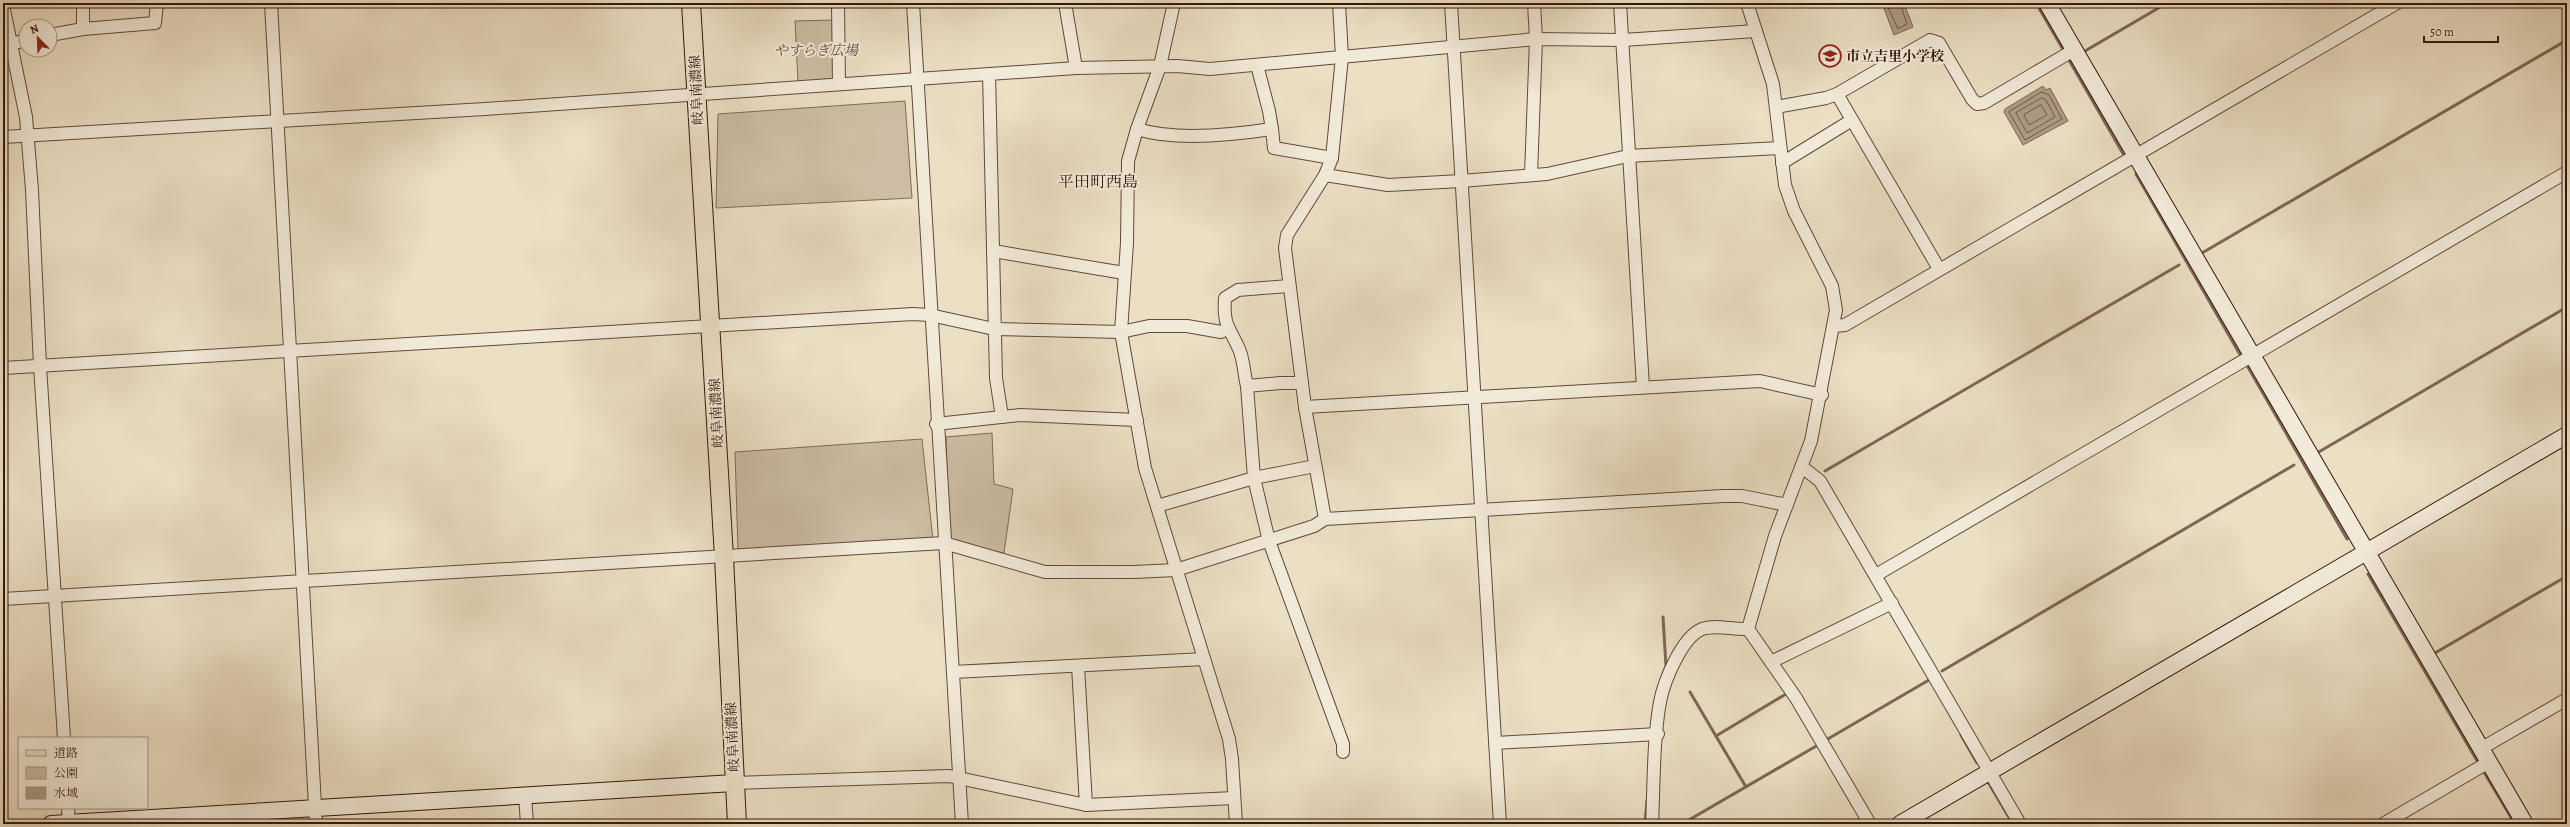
<svg xmlns="http://www.w3.org/2000/svg" width="2570" height="827" viewBox="0 0 2570 827" font-family="Alegreya,'Noto Serif JP',serif">
<style>
.green{fill:#ccbda4;stroke:#806a57}
.water{fill:#ad9b85;stroke:#7d6654}
.lines{fill:none;stroke-linecap:round;stroke-linejoin:round}
.shore{stroke:#715948;stroke-width:1}
.stream{stroke:#7d6654;stroke-width:3}
.street-casing{stroke:#624938;stroke-width:14}
.secondary-casing{stroke:#35170a;stroke-width:18}
.primary-casing{stroke:#35170a;stroke-width:20}
.street{stroke:#f2ead9;stroke-width:12}
.secondary{stroke:#f2ead9;stroke-width:16}
.primary{stroke:#ebdfc4;stroke-width:18}
.labels{text-anchor:middle;stroke-width:4;stroke-linejoin:round;paint-order:stroke}
.park-label{font-size:14px;font-style:italic;fill:#624938;stroke:#f2ead9}
.poi-label{font-size:14px;font-weight:bold;fill:#35170a;stroke:#f2ead9;text-anchor:start}
.street-label{font-size:14px;fill:#35170a;stroke:#f2ead9}
.quarter-label{font-size:16px;fill:#35170a;stroke:#f2ead9}
</style>
<rect width="100%" height="100%" fill="#ebdfc4"/>
<filter id="stains"><feTurbulence type="fractalNoise" baseFrequency=".005" numOctaves="4"/><feColorMatrix values="0 0 0 0 .2 0 0 0 0 .09 0 0 0 0 .02 0 0 0 .5 -.17"/></filter>
<radialGradient id="worn" r=".72"><stop offset=".6" stop-color="#630" stop-opacity="0"/><stop offset="1" stop-color="#630" stop-opacity=".3"/></radialGradient>
<!-- green -->
<g class="green">
<path d="M835 20 836 80 798 82 795 21Z"/>
<path d="M905 101 912 198 716 208 718 114Z"/>
<path d="M992 433 994 484 1013 489 1004 553 949 543 946 437Z"/>
<path d="M922 439 933 540 738 550 735 452Z"/>
</g>
<!-- water -->
<g class="water">
<path d="M1882 3H1904L1913 27 1894 35Z"/>
<path d="M2043 86 2046 90 2050 88 2068 121 2023 145 2004 112 2005 109Z"/>
</g>
<g class="lines">
<!-- shore -->
<g class="shore">
<path d="M1886 3 1898 29 1907 24 1900 3"/>
<path d="M2042 92 2049 95 2062 119 2025 140 2009 112Z"/>
<path d="M2042 98 2046 100 2055 117 2027 133 2016 113Z"/>
<path d="M2041 105 2047 115 2029 125 2024 115Z"/>
</g>
<!-- stream -->
<g class="stream">
<path d="M2036 3 2064 51"/>
<path d="M2085 51 2167 3"/>
<path d="M2069 60 2125 157"/>
<path d="M2136 174 2242 358"/>
<path d="M2202 253 2567 40"/>
<path d="M2245 362 2347 539"/>
<path d="M2317 453 2567 307"/>
<path d="M1825 471 2179 265"/>
<path d="M2368 574 2479 764"/>
<path d="M2435 653 2567 576"/>
<path d="M1942 671 2294 465"/>
<path d="M1657 692 1666 666 1663 617"/>
<path d="M1690 692 1746 787"/>
<path d="M1961 735 1977 763"/>
<path d="M1716 736 1786 694"/>
<path d="M1826 740 1929 680"/>
<path d="M2484 772 2515 824"/>
<path d="M1988 782 2013 824"/>
<path d="M1645 824 1647 800"/>
<path d="M1682 824 1818 745"/>
</g>
<!-- street casing -->
<g class="street-casing">
<g id="street">
<path d="M271 3 316 824"/>
<path d="M838 3 839 84"/>
<path d="M913 3 962 824"/>
<path d="M1065 3 1076 68"/>
<path d="M1174 3 1160 66 1137 129 1128 161 1127 243 1121 332 1145 468 1229 739 1232 759 1236 824"/>
<path d="M1451 3 1500 824"/>
<path d="M1620 3 1643 387"/>
<path d="M1747 3 1773 84 1785 185 1794 211 1832 286 1836 310 1811 441 1775 536 1748 629 1796 698 1870 824"/>
<path d="M3 5 26 117 32 190 40 366 64 738"/>
<path d="M83 29V3"/>
<path d="M50 35 83 29 155 23 157 3"/>
<path d="M3 46 26 40"/>
<path d="M1257 65 1269 111 1272 129"/>
<path d="M989 74 996 378 1002 417"/>
<path d="M1837 94 1939 269"/>
<path d="M1776 107 1826 98 1837 94 1930 40 1939 43 1972 99 1977 104 1984 103 2074 50"/>
<path d="M1137 129C1175 141 1233 135 1272 129L1274 148 1332 158"/>
<path d="M3 137 485 109 1076 68 1177 66 1210 69 1536 39 1623 40 1756 31"/>
<path d="M1782 163 1852 120"/>
<path d="M1325 175 1388 185 1461 181 1547 174 1628 156 1780 148"/>
<path d="M1531 175 1536 39 1534 3"/>
<path d="M993 251 1124 273"/>
<path d="M1289 286 1238 290 1225 298C1223 326 1229 326 1239 349 1244 360 1244 375 1247 386L1280 383H1302"/>
<path d="M1835 326 1845 325 2397 3"/>
<path d="M3 368 913 314 930 315 994 329 1121 332 1149 326H1187L1221 332 1227 329"/>
<path d="M1247 386 1254 478 1315 466"/>
<path d="M1305 407 1760 381 1822 395"/>
<path d="M936 424 1020 415 1137 420"/>
<path d="M1802 467 1820 481 2020 824"/>
<path d="M1157 506 1254 478 1269 541 1343 744V752"/>
<path d="M1325 519 1305 407 1285 248 1287 235 1325 175 1332 158 1342 57 1339 3"/>
<path d="M1876 575 2567 172"/>
<path d="M3 599 944 543 1045 572H1134L1176 570 1314 526 1325 519 1723 496H1742L1787 505"/>
<path d="M1771 662 1892 603"/>
<path d="M1078 666 1086 805"/>
<path d="M953 672 1204 659"/>
<path d="M1495 743 1658 734"/>
<path d="M2482 748 2567 699"/>
<path d="M734 783 949 776 1086 805 1234 798"/>
<path d="M525 795 527 824"/>
<path d="M68 808 69 824"/>
<path d="M1652 824C1654 784 1653 741 1660 702 1664 681 1682 637 1702 629 1717 624 1733 630 1748 629"/>
<path d="M2383 824 2489 762"/>
</g>
</g>
<!-- secondary casing -->
<g class="secondary-casing">
<g id="secondary">
<path d="M2047 3 2525 824"/>
<path d="M51 824 734 783"/>
<path d="M1900 824 2567 435"/>
</g>
</g>
<!-- primary casing -->
<g class="primary-casing">
<path id="primary" d="M691 3 724 557 737 824"/>
</g>
<!-- street -->
<use href="#street" class="street"/>
<!-- secondary -->
<use href="#secondary" class="secondary"/>
<!-- primary -->
<use href="#primary" class="primary"/>
</g>
<!-- icons -->
<defs>
<g id="school-ring" transform="scale(1.15)"><circle r="9.5" fill="#f2ead9" stroke="#8f2418" stroke-width="1.5"/><path d="M0-5L7-2L0 1L-7-2ZM-4 1L0 2.5L4 1V4Q0 6-4 4Z" fill="#8f2418"/></g>
</defs>
<g fill-rule="evenodd">
<use href="#school-ring" x="1830" y="56"/>
</g>
<g class="labels">
<!-- park labels -->
<g class="park-label">
<text x="816" y="55">やすらぎ広場</text>
</g>
<!-- poi labels -->
<g class="poi-label">
<text x="1846" y="61">市立吉里小学校</text>
</g>
<!-- street labels -->
<g class="street-label">
<text transform="translate(696 90) rotate(-93)" y="5">岐阜南濃線</text>
<text transform="translate(716 413) rotate(-93)" y="5">岐阜南濃線</text>
<text transform="translate(732 737) rotate(-93)" y="5">岐阜南濃線</text>
</g>
<!-- quarter labels -->
<g class="quarter-label">
<text x="1098" y="187">平田町西島</text>
</g>
</g>
<!-- margin -->
<rect width="2570" height="827" fill="none" stroke="#ebdfc4" stroke-width="16"/>
<rect x="4" y="4" width="2562" height="819" fill="none" stroke="#35170a" stroke-width="2"/>
<rect x="8" y="8" width="2554" height="811" fill="none" stroke="#35170a"/>
<!-- legend -->
<rect x="18" y="737" width="130" height="72" fill="#f2ead9" stroke="#a69686"/>
<rect x="26" y="750" width="20" height="6" fill="#ebdfc4" stroke="#a69686"/>
<text x="54" y="757" font-size="12" fill="#35170a">道路</text>
<rect x="26" y="767" width="20" height="12" fill="#ccbda4" stroke="#a69686"/>
<text x="54" y="777" font-size="12" fill="#35170a">公園</text>
<rect x="26" y="787" width="20" height="12" fill="#ad9b85" stroke="#a69686"/>
<text x="54" y="797" font-size="12" fill="#35170a">水域</text>
<!-- north arrow -->
<g transform="translate(38 38) rotate(337)"><circle r="19" fill="#f2ead9" stroke="#a69686"/>
<path d="M0-3L7 15L0 10L-7 15Z" fill="#8f2418"/>
<text y="-6" font-size="11" font-weight="bold" text-anchor="middle" fill="#35170a">N</text>
</g>
<!-- scale -->
<path d="M2424 36v6h74v-6" fill="none" stroke="#35170a" stroke-width="2"/>
<text x="2430" y="36" font-size="12" fill="#35170a" stroke="#f2ead9" stroke-width="3" paint-order="stroke">50 m</text>
<rect width="100%" height="100%" filter="url(#stains)"/>
<rect width="100%" height="100%" fill="url(#worn)"/>
</svg>
